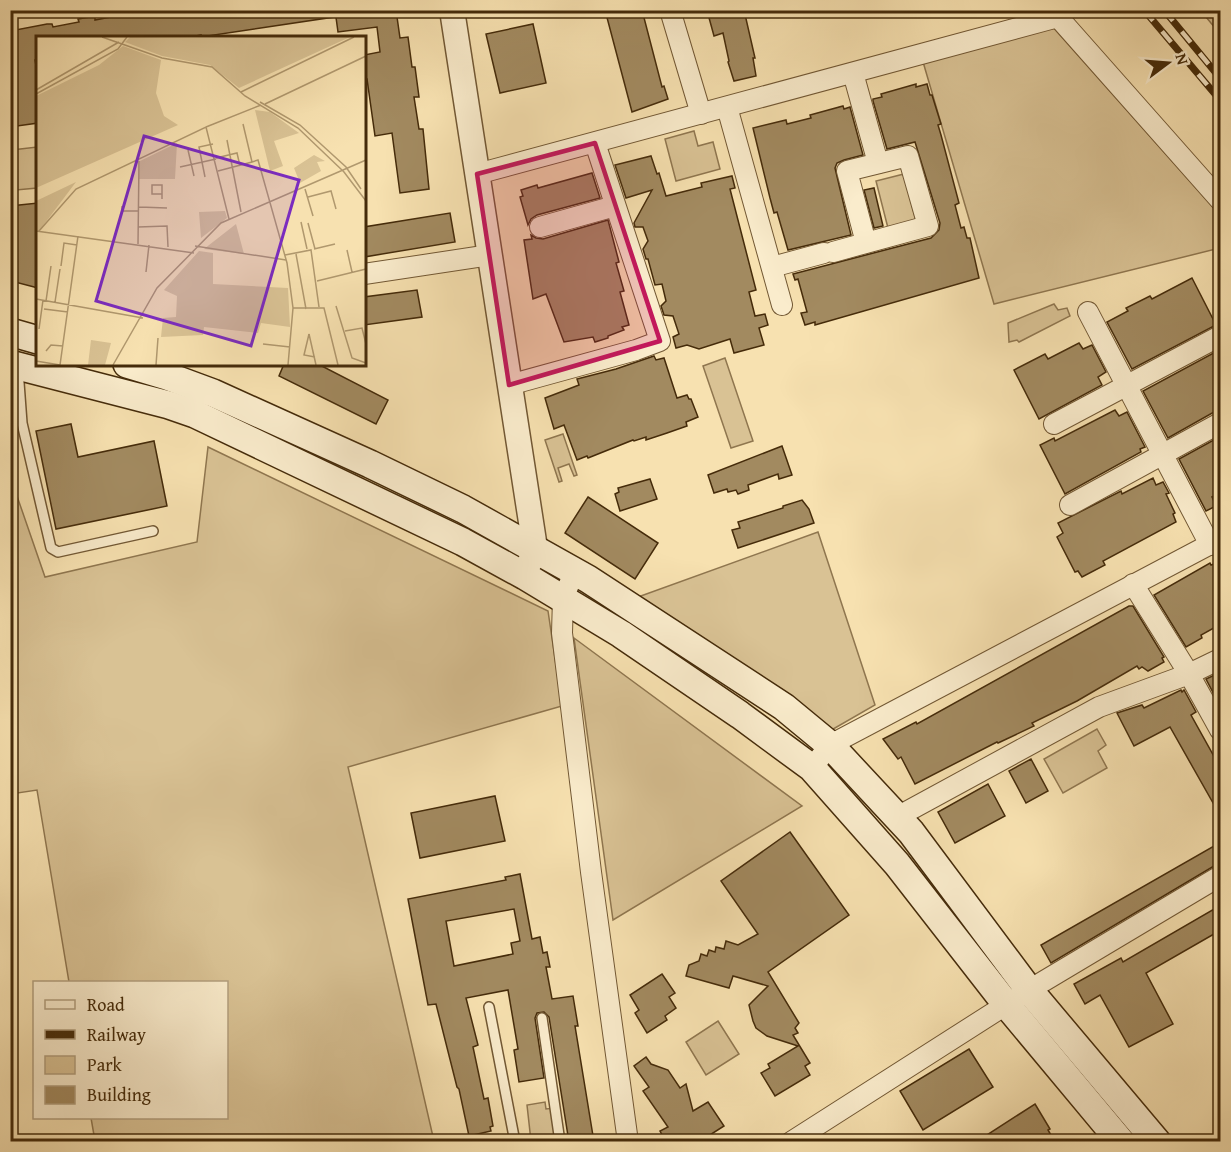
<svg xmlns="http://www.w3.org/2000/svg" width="1231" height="1152" viewBox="0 0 1231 1152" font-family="'Gentium Book Plus',serif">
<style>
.green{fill:#d9c294;stroke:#8f764f;stroke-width:1.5}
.building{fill:#a28a60;stroke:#452b0a;stroke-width:1.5;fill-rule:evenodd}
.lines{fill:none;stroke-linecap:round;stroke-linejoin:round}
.service-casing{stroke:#725834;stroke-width:12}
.minor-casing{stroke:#725834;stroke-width:22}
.tertiary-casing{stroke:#725834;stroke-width:27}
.secondary-casing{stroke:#452b0a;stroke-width:30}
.service{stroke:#faeccc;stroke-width:9}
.minor{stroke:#faeccc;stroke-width:20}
.tertiary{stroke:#faeccc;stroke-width:24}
.secondary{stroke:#faeccc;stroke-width:27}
.rail-casing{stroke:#452b0a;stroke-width:7}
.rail{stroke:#faeccc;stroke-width:4.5;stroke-dasharray:14;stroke-linecap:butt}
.marked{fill:#c2185b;fill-opacity:0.2;stroke:#c2185b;stroke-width:4.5;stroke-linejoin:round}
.inset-road{fill:none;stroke:#b0986e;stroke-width:1.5}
.view{fill:#7b2cbf;fill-opacity:0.15;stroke:#7b2cbf;stroke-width:3}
.inset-edge{fill:none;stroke:#452b0a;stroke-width:3}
</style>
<rect width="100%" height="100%" fill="#f7e1b0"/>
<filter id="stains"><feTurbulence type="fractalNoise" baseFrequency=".00333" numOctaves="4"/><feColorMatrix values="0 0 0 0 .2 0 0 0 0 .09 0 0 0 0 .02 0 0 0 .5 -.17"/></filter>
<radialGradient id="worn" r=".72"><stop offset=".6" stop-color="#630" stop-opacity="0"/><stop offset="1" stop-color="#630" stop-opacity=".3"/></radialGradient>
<!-- green -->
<g class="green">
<path d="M1201 11H1220V34Z"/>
<path d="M1051 25 1220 215V248L994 304 921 55Z"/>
<path d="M694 131 698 146 713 142 720 169 676 181 665 139Z"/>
<path d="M37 147V188L16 190 12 150Z"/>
<path d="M904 174 917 225 889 232 876 181Z"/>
<path d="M1054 304 1058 310 1067 308 1070 316 1019 342 1017 340 1009 342 1008 323Z"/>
<path d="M725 358 753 441 731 448 703 366Z"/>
<path d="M563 434 577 475 574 476 569 464 558 468 562 481 559 482 545 440Z"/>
<path d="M208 447 548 611 562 706 348 767 434 1141H95L91 1118H226V982H69L37 790 11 794V497L17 496 45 577 197 542Z"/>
<path d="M818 532 875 705 828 732 638 597Z"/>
<path d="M574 638 802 806 613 920Z"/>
<path d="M1097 729 1106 745 1098 751 1107 768 1063 793 1044 759Z"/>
<path d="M718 1021 739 1054 706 1075 686 1042Z"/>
<path d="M545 1102 546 1109 554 1108 558 1141H531L527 1105Z"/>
</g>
<!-- building -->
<g class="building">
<path d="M162 10H333L334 17 201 37V35L186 38H38V59L35 60 38 76V123L10 127V31L47 24H52L53 27 79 22 78 19 90 17 95 16V20L136 12V15Z"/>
<path d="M335 10H396L400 38 408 37 412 67H415L419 97H414L419 129H423L429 189 400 193 392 133 375 136 367 79H364V55L380 52 377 27 338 32Z"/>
<path d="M605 10H642L662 87 664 86 668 99 632 112Z"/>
<path d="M712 10H744L755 58H753L756 76 734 81 728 62 729 61 723 33 714 36 708 14 713 13Z"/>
<path d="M533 24 546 83 500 93 486 34Z"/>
<path d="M916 84V87L927 84 930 95H932L941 124 938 125 941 135 959 203 955 205 961 228 964 227 967 238H970L979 278 815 325V322L805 325 801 313 807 312 798 279 795 280 793 274 931 238 939 230 940 223 915 142 887 149 873 101V99L882 97 881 94Z"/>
<path d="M843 106 844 109 850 107 863 155 844 160 837 163 835 168 851 235 788 250 777 212 774 213 770 198 753 128 786 120 787 124 811 118 810 115Z"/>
<path d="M651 156 657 174 659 173 666 196 702 187 701 183 732 176 735 188 730 189 756 290 749 292 755 316 765 314 768 325 759 328 764 345 734 353 730 339 699 349 687 345 676 348 673 337 679 334 673 316 664 315 661 306 666 301 662 284 655 285 648 259H646L643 249 648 241 643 227H635L634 223 652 190 626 198 615 165Z"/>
<path d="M592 173 600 198 537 215 531 219 528 225 520 197 523 196 521 190 537 185 538 188Z"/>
<path d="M874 188 883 226 874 228 864 190Z"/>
<path d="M38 203V288L11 281 10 273V206Z"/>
<path d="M450 213 455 242 364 257V227Z"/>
<path d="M608 220 619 262 616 263 624 291 620 292 629 325 622 327 624 330 608 336V338L595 342 593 337 564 342 546 294 533 299 524 240 532 239 531 235 536 238 543 239Z"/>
<path d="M1192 278 1216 325 1132 369 1107 322 1128 311 1126 308 1150 296 1152 299Z"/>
<path d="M417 290 422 317 364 325V297Z"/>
<path d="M1079 343 1083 349 1092 345 1106 372 1098 377 1102 385 1039 419 1014 370 1045 354 1048 359Z"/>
<path d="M1221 349V411L1214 412 1168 438 1143 391Z"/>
<path d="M654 356 656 360 664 358 677 398 687 395 689 399H691L698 417 686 422 687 426 667 433 646 440V437L634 441 633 440 588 458 587 456 577 460 564 425 554 429 545 398 579 385 577 379 616 369Z"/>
<path d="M284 364H318L388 400 376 424 279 376Z"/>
<path d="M1115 410 1119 416 1127 412 1145 447 1140 449 1141 452 1065 494 1040 445 1054 438 1055 441Z"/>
<path d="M71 424 78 457 154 441 167 506 56 529 36 431Z"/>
<path d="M1221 436V493L1212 497 1216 506 1206 511 1179 459Z"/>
<path d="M782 446 792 475 779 479 778 474 748 485 749 490 738 494 736 490 728 492 727 489 714 493 708 475Z"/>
<path d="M1153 478 1156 485 1163 482 1169 493 1166 494 1175 513 1173 514 1176 522 1103 561 1105 565 1082 577 1078 571 1075 572 1057 537 1063 533 1058 523 1121 491 1122 494Z"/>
<path d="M650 479 657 499 620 511 615 494 619 492 618 488Z"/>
<path d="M588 497 658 543 635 579 565 533Z"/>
<path d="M802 500 809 509 814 523 738 548 732 530 740 528 738 522 783 508V506Z"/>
<path d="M1210 563 1211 565 1214 564 1216 568 1221 565V624L1201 635 1202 638 1186 647 1154 595Z"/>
<path d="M1129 606H1133L1164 657 1162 658 1164 662 1148 671 1142 667 1139 669 1137 666 1077 701 1032 723 1034 726 998 743 997 742 915 784 901 757 898 759 883 739 916 722 917 724Z"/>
<path d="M1221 672V698L1217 700 1206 679Z"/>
<path d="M1181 690 1182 692 1184 690 1196 712 1191 715 1221 769V817L1170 727 1134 746 1117 713 1142 705 1144 708Z"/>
<path d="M1031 759 1048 791 1026 803 1009 771Z"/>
<path d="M988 784 1005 816 955 843 938 812Z"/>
<path d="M495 796 505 841 420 858 411 813Z"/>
<path d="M790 832 849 915 768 972 799 1023 795 1028 798 1033 793 1035 810 1063 805 1066 810 1075 775 1096 761 1073 770 1068 768 1064 798 1046 767 1036 756 1028 753 1021 749 1005 768 986 733 976 729 988 686 976 689 965 699 961 701 954 707 956 709 950 715 952 716 947 724 949 726 941 738 945 758 934 721 881Z"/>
<path d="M1221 842V864L1214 866 1051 963 1041 945Z"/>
<path d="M520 874 532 939 540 937 543 953 547 952 550 967H546L552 999 573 996 578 1026H575L594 1142H569L549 1017 544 1012 537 1013 535 1018 544 1078 519 1082 514 1050 518 1049 508 990 466 998 478 1045 473 1047 484 1099 488 1098 493 1126 490 1127 491 1131 469 1136 459 1089 457 1087 436 1004 428 1005 408 899 506 880 505 877ZM514 909 520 941 511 943 513 954 454 966 446 921Z"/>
<path d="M1221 905V930L1146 973 1173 1024 1129 1047 1100 995 1085 1004 1074 984 1121 958 1123 962Z"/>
<path d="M662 974 675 993 669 997 676 1008 665 1016 667 1020 647 1033 635 1013 639 1010 630 995Z"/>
<path d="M969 1049 993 1087 923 1130 900 1091Z"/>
<path d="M646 1057 651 1064 668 1070 680 1088 686 1084 693 1111 708 1102 724 1126 699 1142H666L660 1131 668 1127 643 1091 649 1087 634 1066Z"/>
<path d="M1035 1104 1050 1129 1048 1130 1055 1142H976Z"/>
</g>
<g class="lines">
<!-- service casing -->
<g class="service-casing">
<g id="service">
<path d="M18 369 22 423 51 548 58 552 153 531"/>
<path d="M489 1007 515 1142"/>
<path d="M542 1018 560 1142"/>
</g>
</g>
<!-- minor casing -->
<g class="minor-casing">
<g id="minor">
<path d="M670 10 701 114"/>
<path d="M853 73 878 163"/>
<path d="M727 107 782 305"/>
<path d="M477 174 1058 17 1220 200"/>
<path d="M540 227 615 206"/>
<path d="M833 252 928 226 908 156 847 171 866 243"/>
<path d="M772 267 824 253"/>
<path d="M364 274 490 255"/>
<path d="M1088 312 1210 545"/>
<path d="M509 385 636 350 660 341 595 143"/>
<path d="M1054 424 1218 337"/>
<path d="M1070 505 1220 423"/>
<path d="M575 571 563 598 562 633 591 872 628 1142"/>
<path d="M1133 584 1189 674 1220 730"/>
<path d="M812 768 830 745 1220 539"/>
<path d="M897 817 1099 707 1189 674 1220 659"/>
<path d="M791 1142 1029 990 1220 876"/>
</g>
</g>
<!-- tertiary casing -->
<g class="tertiary-casing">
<path id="tertiary" d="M452 10 535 548 530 562"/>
</g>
<!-- secondary casing -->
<g class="secondary-casing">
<g id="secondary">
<path d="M10 332 38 340"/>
<path d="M10 364 169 405 195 414 463 542 525 576 621 634 740 715 812 768 897 864 1006 1004 1121 1142"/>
<path d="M127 364 167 376 213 393 370 464 463 509 588 579 784 707 830 745 911 832 1029 990 1157 1142"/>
</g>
</g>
<!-- service -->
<use href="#service" class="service"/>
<!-- minor -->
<use href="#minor" class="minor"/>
<!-- tertiary -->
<use href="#tertiary" class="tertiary"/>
<!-- secondary -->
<use href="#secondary" class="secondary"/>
<!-- rail casing -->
<g class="rail-casing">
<g id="rail">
<path d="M1144 10 1220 100"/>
<path d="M1164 10 1220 78"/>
</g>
</g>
<!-- rail -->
<use href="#rail" class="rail"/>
</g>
<!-- marked area -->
<path class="marked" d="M595 143 660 341 509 385 477 174Z"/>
<!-- overview -->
<g transform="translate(36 36)">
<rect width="330" height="330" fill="#f7e1b0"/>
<path d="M94 1 156 2 314 1 203 52 174 29 126 20 89 6ZM87 10 125 24 120 57 128 80 142 89 0 152V60L63 29ZM219 74 234 76 263 97 238 105 247 130 234 135ZM141 107 139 143H103L104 125ZM278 119 289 125 281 126 285 135 264 147 258 132ZM40 146 3 195 0 194V165ZM189 175 191 182 165 202 163 176ZM200 188 208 218 168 213ZM163 215 177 217V248L252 252 254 291 225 287 222 297 168 291 167 299 125 301 127 282 140 281 141 260 128 254ZM55 304 75 307 69 329H52Z" fill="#d9c294"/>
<path class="inset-road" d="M66 1 126 22 176 31 209 60 262 92 308 136 330 165M0 54 83 6M205 56 318 1M0 58 82 13 91 1M224 66 264 89 310 131 325 153M229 68 330 20M207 88 216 126 222 124 251 227 257 272 252 329M170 91 225 69M191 104 205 176M152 114 158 140M180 122 201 117 204 130M144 131 180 123M182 135 216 126M169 141 163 111 177 108M269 153 277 180M126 158H116V149H126V163M272 161 295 155 300 173M86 170V175H102M103 171 131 172M265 186 271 213M272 187 279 213M102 191 131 190 132 211M0 195 158 217M3 195 40 153 170 91 193 183M102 208 103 125M159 210 250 224M278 213 299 208M311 214 316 236M260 218 270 273M249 219 275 214 283 271M25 230 28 207 41 209M110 236 113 209M281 245 330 233M0 263 107 282M10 265 15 230M19 266 24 233M300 270 316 322 330 327M257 272H288L302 329M8 273 32 276M3 293 7 264M309 295 326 292 330 308M273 298 268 319 279 321M273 298 280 329M227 308 254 311M10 315 15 309 27 310M0 325 24 329M24 329 42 200M77 329 121 252 185 187 330 124M120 329 122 302"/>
<path class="view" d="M108 100 263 144 215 310 60 265Z"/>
<rect width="330" height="330" class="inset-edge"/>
</g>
<!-- margin -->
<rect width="1231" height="1152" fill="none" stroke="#f7e1b0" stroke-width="36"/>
<rect x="12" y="12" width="1207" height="1128" fill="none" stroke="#452b0a" stroke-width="3"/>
<rect x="18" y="18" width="1195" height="1116" fill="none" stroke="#452b0a" stroke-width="1.5"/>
<!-- legend -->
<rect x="33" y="981" width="195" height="138" fill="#faeccc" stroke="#b29f7e" stroke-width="1.5"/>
<rect x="45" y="1000" width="30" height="9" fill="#faeccc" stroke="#b29f7e" stroke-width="1.5"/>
<text x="87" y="1011" font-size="18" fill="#452b0a">Road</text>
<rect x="45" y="1030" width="30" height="9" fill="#452b0a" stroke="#b29f7e" stroke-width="1.5"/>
<text x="87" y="1041" font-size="18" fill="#452b0a">Railway</text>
<rect x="45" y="1056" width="30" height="18" fill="#d9c294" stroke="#b29f7e" stroke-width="1.5"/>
<text x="87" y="1071" font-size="18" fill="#452b0a">Park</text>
<rect x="45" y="1086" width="30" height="18" fill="#a28a60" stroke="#b29f7e" stroke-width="1.5"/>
<text x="87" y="1101" font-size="18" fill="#452b0a">Building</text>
<!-- north arrow -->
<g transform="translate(1168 63) rotate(74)" stroke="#faeccc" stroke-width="4.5" paint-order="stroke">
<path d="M0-4.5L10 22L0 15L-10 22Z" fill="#452b0a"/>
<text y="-9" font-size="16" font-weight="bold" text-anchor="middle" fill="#452b0a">N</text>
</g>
<rect width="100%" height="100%" filter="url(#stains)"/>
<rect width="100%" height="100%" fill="url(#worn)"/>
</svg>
